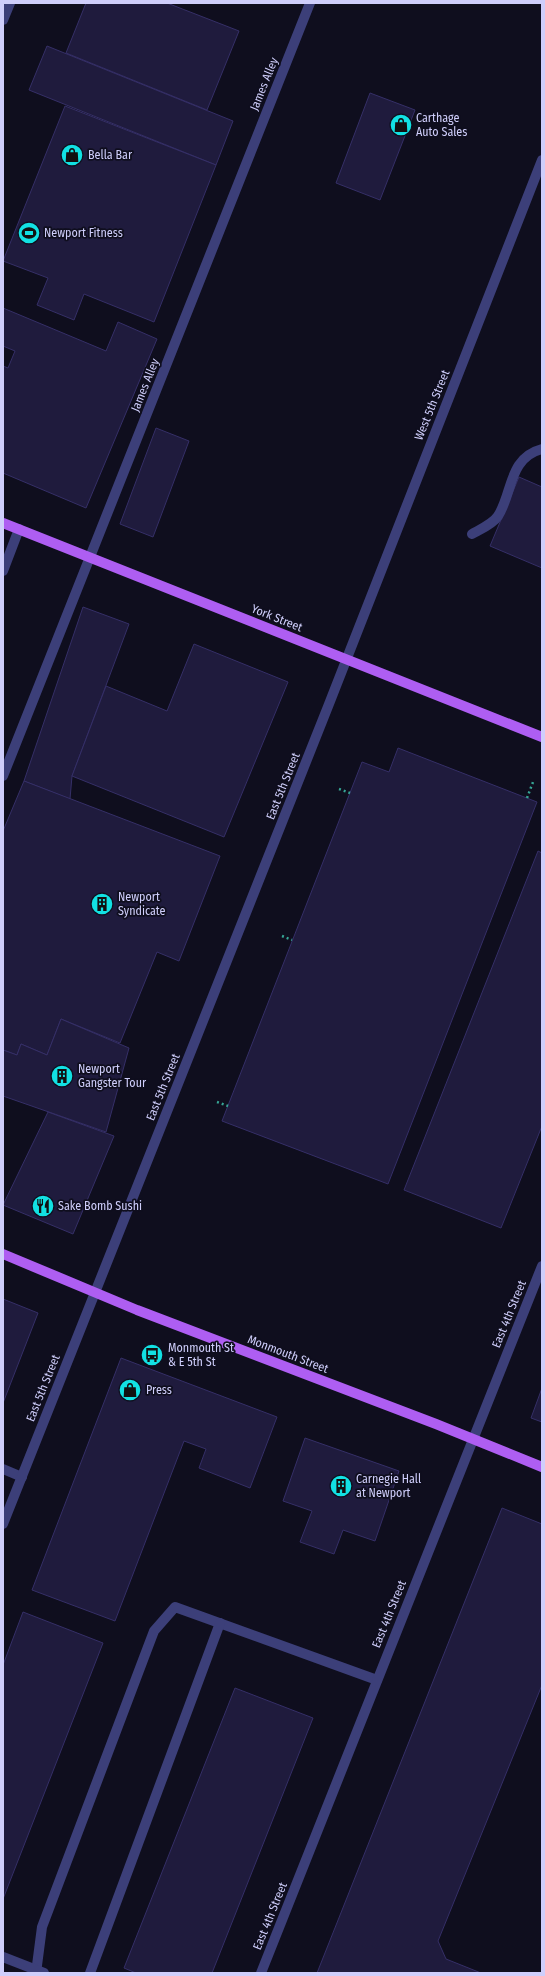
<svg xmlns="http://www.w3.org/2000/svg" width="545" height="1976" viewBox="0 0 545 1976" font-family="'Fira Sans Condensed',sans-serif">
<style>
.building{fill:#1f1b3d;stroke:#352f67}
.lines{fill:none;stroke-linecap:round;stroke-linejoin:round}
.path{stroke:#37a696;stroke-width:2.5;stroke-dasharray:2 3;stroke-linecap:butt}
.service{stroke:#3c3f79;stroke-width:10}
.minor{stroke:#3c3f79;stroke-width:10}
.tertiary{stroke:#3c3f79;stroke-width:10}
.primary{stroke:#ae5ef2;stroke-width:10}
.labels{text-anchor:middle;stroke-width:3.5;stroke-linejoin:round;paint-order:stroke}
.street-label{font-size:12px;fill:#cfcefb;stroke:#0f0e1e}
.poi-label{font-size:12px;fill:#cfcefb;stroke:#0f0e1e;text-anchor:start}
</style>
<rect width="100%" height="100%" fill="#0f0e1e"/>
<!-- building -->
<g class="building">
<path d="M86 3H167L239 31 207 110 66 53Z"/>
<path d="M47 46 233 121 216 165 29 90Z"/>
<path d="M370 93 415 110 380 200 336 183Z"/>
<path d="M65 106 216 165 154 322 84 294 74 320 37 305 48 278 3 261Z"/>
<path d="M3 308 106 351 118 322 157 339 86 508 3 473V366L8 368 15 351 3 346Z"/>
<path d="M156 428 189 441 153 537 120 524Z"/>
<path d="M519 477 542 487V568L490 546Z"/>
<path d="M83 607 129 624 72 776 70 799 24 781Z"/>
<path d="M194 644 288 682 224 837 72 776 106 686 167 711Z"/>
<path d="M398 748 537 802 388 1184 222 1121 362 762 389 772Z"/>
<path d="M24 781 220 856 179 961 157 952 120 1043 61 1019 47 1055 21 1044 17 1055 3 1050V831Z"/>
<path d="M538 851 542 853V1126L501 1228 404 1190Z"/>
<path d="M61 1019 129 1048 106 1132 3 1096V1050L17 1055 21 1044 47 1055Z"/>
<path d="M48 1112 114 1136 73 1234 3 1205Z"/>
<path d="M3 1299 38 1313 3 1403Z"/>
<path d="M121 1358 277 1417 250 1488 199 1468 206 1449 184 1441 115 1621 32 1590Z"/>
<path d="M542 1388V1422L531 1418Z"/>
<path d="M305 1438 399 1471 375 1541 343 1530 334 1554 300 1542 312 1511 283 1501Z"/>
<path d="M502 1508 542 1524V1685L438 1941 446 1959 481 1973H317Z"/>
<path d="M23 1612 103 1643 3 1899V1665Z"/>
<path d="M235 1688 313 1718 212 1973H136L124 1968Z"/>
</g>
<g class="lines">
<!-- path -->
<g class="path">
<path d="M339 789 350 793"/>
<path d="M527 798 533 782"/>
<path d="M282 936 292 940"/>
<path d="M217 1102 228 1106"/>
</g>
<!-- service -->
<g class="service">
<path d="M472 534C479 530 493 524 498 516 513 493 508 458 542 449"/>
<path d="M3 571 19 529"/>
<path d="M3 776 310 3"/>
<path d="M3 1469 22 1477"/>
<path d="M36 1973 42 1927 143 1660 154 1631 175 1607 377 1680"/>
<path d="M90 1973 220 1623"/>
</g>
<!-- minor -->
<g class="minor">
<path d="M3 20 10 3"/>
<path d="M3 1957 44 1973"/>
</g>
<!-- tertiary -->
<g class="tertiary">
<path d="M3 1524 329 704 542 160"/>
<path d="M261 1973 542 1266"/>
</g>
<!-- primary -->
<g class="primary">
<path d="M3 523 542 737"/>
<path d="M3 1254 137 1310 436 1424 542 1467"/>
</g>
</g>
<!-- icons -->
<defs>
<g id="shop-disc" transform="scale(1.15)"><circle r="9.5" fill="#12e1e3" stroke="#0f0e1e"/><path d="M-5-2.5h2.3a2.7 3.5 0 0 1 5.4 0H5L5.5 6h-11ZM-1.5-2.5h3a1.5 2.3 0 0 0-3 0Z" fill="#111"/></g>
<g id="stadium-disc" transform="scale(1.15)"><circle r="9.5" fill="#12e1e3" stroke="#0f0e1e"/><path d="M0-5a6.5 5 0 1 0 0 10a6.5 5 0 1 0 0-10ZM-3.5-1.8h7v3.6h-7Z" fill="#111"/></g>
<g id="building-disc" transform="scale(1.15)"><circle r="9.5" fill="#12e1e3" stroke="#0f0e1e"/><path d="M-4-6H4V6H1V3H-1V6H-4ZM-2.5-4.3h1.7v1.8h-1.7ZM.8-4.3h1.7v1.8H.8ZM-2.5-1h1.7V.8h-1.7ZM.8-1h1.7V.8H.8Z" fill="#111"/></g>
<g id="restaurant-disc" transform="scale(1.15)"><circle r="9.5" fill="#12e1e3" stroke="#0f0e1e"/><path d="M-5-6h1v4h1v-4h1v4h1v-4h1v5L-1.5 .5V6h-2V.5L-5-1ZM5-6V6H3V1.5H1.5Q1.5-4 5-6Z" fill="#111"/></g>
<g id="bus-disc" transform="scale(1.15)"><circle r="9.5" fill="#12e1e3" stroke="#0f0e1e"/><path d="M-5-6H5V4H4V6H2V4H-2V6H-4V4H-5ZM-3.5-4V0h7V-4ZM-3.5 1.2v1.5H-2V1.2ZM2 1.2v1.5H3.5V1.2Z" fill="#111"/></g>
</defs>
<g fill-rule="evenodd">
<use href="#shop-disc" x="401" y="125"/>
<use href="#shop-disc" x="72" y="155"/>
<use href="#stadium-disc" x="29" y="233"/>
<use href="#building-disc" x="102" y="904"/>
<use href="#building-disc" x="62" y="1076"/>
<use href="#restaurant-disc" x="43" y="1206"/>
<use href="#bus-disc" x="152" y="1355"/>
<use href="#shop-disc" x="130" y="1390"/>
<use href="#building-disc" x="341" y="1486"/>
</g>
<g class="labels">
<!-- street labels -->
<g class="street-label">
<text transform="translate(264 84) rotate(-68)" y="4">James Alley</text>
<text transform="translate(145 385) rotate(-68)" y="4">James Alley</text>
<text transform="translate(432 405) rotate(-68)" y="4">West 5th Street</text>
<text transform="translate(277 618) rotate(22)" y="4">York Street</text>
<text transform="translate(283 786) rotate(-68)" y="4">East 5th Street</text>
<text transform="translate(163 1087) rotate(-68)" y="4">East 5th Street</text>
<text transform="translate(509 1314) rotate(-68)" y="4">East 4th Street</text>
<text transform="translate(288 1354) rotate(21)" y="4">Monmouth Street</text>
<text transform="translate(43 1388) rotate(-68)" y="4">East 5th Street</text>
<text transform="translate(389 1614) rotate(-68)" y="4">East 4th Street</text>
<text transform="translate(270 1916) rotate(-68)" y="4">East 4th Street</text>
</g>
<!-- poi labels -->
<g class="poi-label">
<text x="416" y="122">Carthage<tspan x="416" dy="14">Auto Sales</tspan></text>
<text x="88" y="159">Bella Bar</text>
<text x="44" y="237">Newport Fitness</text>
<text x="118" y="901">Newport<tspan x="118" dy="14">Syndicate</tspan></text>
<text x="78" y="1073">Newport<tspan x="78" dy="14">Gangster Tour</tspan></text>
<text x="58" y="1210">Sake Bomb Sushi</text>
<text x="168" y="1352">Monmouth St<tspan x="168" dy="14">&amp; E 5th St</tspan></text>
<text x="146" y="1394">Press</text>
<text x="356" y="1483">Carnegie Hall<tspan x="356" dy="14">at Newport</tspan></text>
</g>
</g>
<!-- border -->
<rect width="545" height="1976" fill="none" stroke="#cfcefb" stroke-width="8"/>
</svg>
